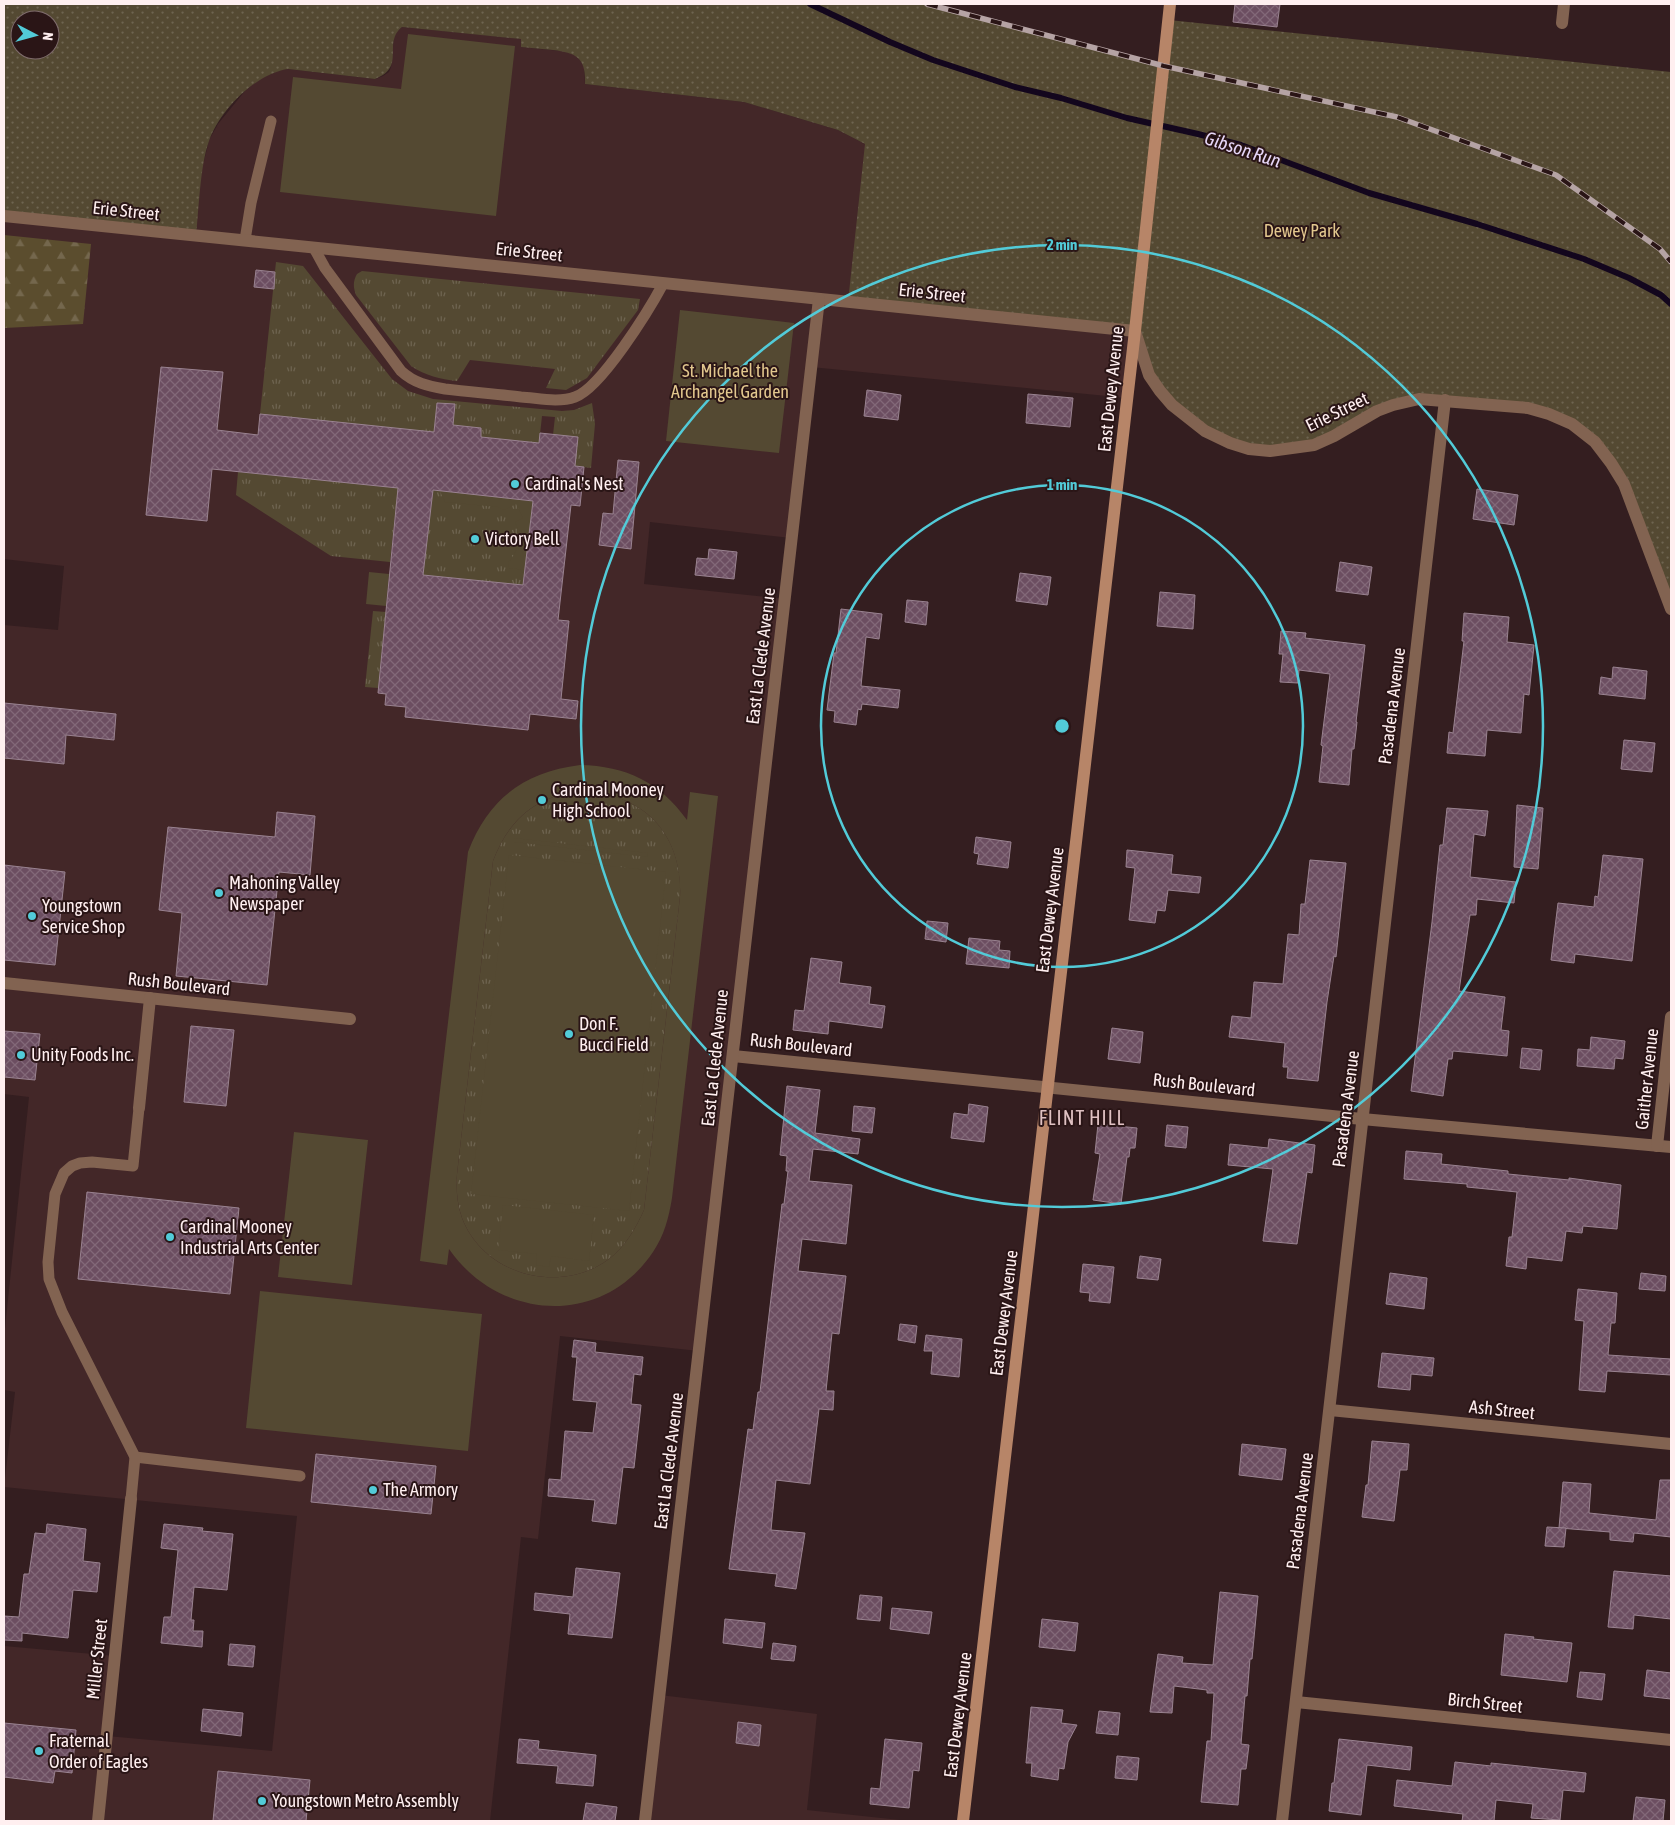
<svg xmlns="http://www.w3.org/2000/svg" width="1675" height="1825" viewBox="0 0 1675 1825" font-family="'Asap Condensed',sans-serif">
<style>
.built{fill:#432728}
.grass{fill:url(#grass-tufts)}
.forest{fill:url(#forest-firs)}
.park{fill:url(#park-dots);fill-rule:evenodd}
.garden{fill:#544932;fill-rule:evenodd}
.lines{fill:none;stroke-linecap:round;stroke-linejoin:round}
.stream{stroke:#13061d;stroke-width:6}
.building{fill:url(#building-cross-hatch);stroke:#9a8391;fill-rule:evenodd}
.lane{stroke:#826351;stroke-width:11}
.street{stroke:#826351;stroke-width:12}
.secondary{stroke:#b78568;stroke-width:12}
.rail-casing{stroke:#b5a3a4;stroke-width:5.5}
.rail{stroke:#2a1516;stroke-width:4;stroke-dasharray:11;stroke-linecap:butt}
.ring{fill:none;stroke:#52cbd8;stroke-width:2.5}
.poi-dot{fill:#52cbd8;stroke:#2a1516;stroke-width:2}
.labels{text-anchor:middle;stroke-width:4;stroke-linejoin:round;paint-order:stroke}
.street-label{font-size:18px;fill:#ffeff0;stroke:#2a1516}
.park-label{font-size:18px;fill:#e2c78e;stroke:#2a1516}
.poi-label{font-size:18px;fill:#ffeff0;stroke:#2a1516;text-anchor:start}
.water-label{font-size:19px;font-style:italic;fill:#e6d6f7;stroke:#2a1516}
.quarter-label{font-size:20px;letter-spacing:1px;fill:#dfc1c2;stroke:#2a1516}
.centre{fill:#52cbd8;stroke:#2a1516;stroke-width:2.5}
.ring-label{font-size:15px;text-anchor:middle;font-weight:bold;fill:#52cbd8;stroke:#2a1516;stroke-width:4;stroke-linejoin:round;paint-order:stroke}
</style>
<defs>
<pattern id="grass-tufts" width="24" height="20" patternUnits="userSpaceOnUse" patternTransform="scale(1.25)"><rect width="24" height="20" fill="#544932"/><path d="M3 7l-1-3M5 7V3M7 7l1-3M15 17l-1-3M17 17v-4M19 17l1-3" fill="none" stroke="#6e6450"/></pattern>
<pattern id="forest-firs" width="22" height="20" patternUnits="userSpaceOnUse" patternTransform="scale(1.25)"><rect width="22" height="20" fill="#5b4d2e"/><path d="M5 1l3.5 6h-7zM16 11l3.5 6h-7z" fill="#74674d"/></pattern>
<pattern id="park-dots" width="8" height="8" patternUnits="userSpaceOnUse" patternTransform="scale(1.25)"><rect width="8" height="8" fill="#544932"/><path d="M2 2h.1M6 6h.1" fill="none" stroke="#6e6450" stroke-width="1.8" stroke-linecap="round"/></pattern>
<pattern id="building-cross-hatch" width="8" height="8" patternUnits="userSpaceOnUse" patternTransform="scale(1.25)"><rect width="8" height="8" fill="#6c4e61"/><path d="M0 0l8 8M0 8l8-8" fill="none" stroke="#826878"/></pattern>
</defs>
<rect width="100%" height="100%" fill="#341e20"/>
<!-- built -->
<g class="built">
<path d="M402 27 522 39 521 47 571 52 578 57 584 66 585 84 744 102 838 130 865 144 1135 331 1127 398 811 367 791 538 650 522 644 584 785 599 699 1351 560 1336 538 1539 521 1537 490 1821H4V1646L115 1656 107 1736 272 1751 297 1516 4 1487 15 1392 4 1390V1338L29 1097 4 1094V625L58 630 64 566 4 559V216L204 161 209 140 218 124 245 91 258 80 277 71 288 69 375 79 383 76 389 72 391 67 394 37 397 31Z"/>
<path d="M660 1695 817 1714 807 1810 909 1821H645Z"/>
</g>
<!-- grass -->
<g class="grass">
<path d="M276 262 303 266 392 379 408 391 433 399 562 411 574 410 592 403 595 424 591 468 575 466 553 435 555 417 542 416 539 443 481 437V428L453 425 455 404 437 403 434 437 260 414Z"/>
<path d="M362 271 640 299 638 310 587 378 566 390 546 388 555 369 470 360 457 381C440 379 426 376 411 366L356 295C353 287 353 281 357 274Z"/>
<path d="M238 472 398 488 390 562 331 556 236 495Z"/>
<path d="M433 490 533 501 523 585 423 575Z"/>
<path d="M373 611 386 612 378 688 365 687Z"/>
<path d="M581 791C644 793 683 835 680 897L644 1210C636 1228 625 1247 609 1259 561 1295 484 1276 462 1218 457 1204 456 1189 457 1174L493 861C509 819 536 796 581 791Z"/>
</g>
<!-- forest -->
<path class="forest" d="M4 235 91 244 83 324 4 328Z"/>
<!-- park -->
<path class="park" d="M4 4H927L1163 66 1169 20 1671 72V609L1624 484 1595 442 1549 414 1411 401 1288 450 1230 443 1160 391 1135 331 848 302 865 144 838 130 744 102 585 84C586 58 577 53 553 50 542 49 531 48 521 47V39L402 27C382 43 407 67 375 79L288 69C255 74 220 110 209 141 200 166 199 208 196 236L4 216ZM20 20H50V50H20Z"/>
<!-- garden -->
<g class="garden">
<path d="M408 34 515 46 496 216 280 192 293 77 401 89Z"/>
<path d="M680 310 794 323 779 453 666 441Z"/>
<path d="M440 491 533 501 525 570 509 568 508 562C519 553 521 534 515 522L523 518 516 504 504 510 498 507 445 502Z"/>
<path d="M369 572 389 574 386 606 366 604Z"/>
<path d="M580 765C626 766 660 782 687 820L690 792 718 796 672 1198C669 1217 664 1236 653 1252 602 1328 499 1321 449 1249L447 1265 420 1261 468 852C488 799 524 772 580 765ZM581 791C644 793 683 835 680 897L644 1210C636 1228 625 1247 609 1259 561 1295 484 1276 462 1218 457 1204 456 1189 457 1174L493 861C509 819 536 796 581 791Z"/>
<path d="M514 838 648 853 647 857 514 842Z"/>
<path d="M509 855 666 872 629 1211 471 1194Z"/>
<path d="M294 1132 368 1140 352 1285 278 1277Z"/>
<path d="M503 1205 594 1215 589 1261 551 1256 549 1267 536 1265 537 1254 498 1250Z"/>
<path d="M260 1291 482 1314 468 1451 246 1428Z"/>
</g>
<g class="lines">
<!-- stream -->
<path class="stream" d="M810 4 890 42 933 60 1015 87 1061 98 1127 118 1198 134 1241 145 1369 193 1477 224 1584 259 1629 278 1661 295 1671 304"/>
</g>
<!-- building -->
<g class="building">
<path d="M1235 4H1280L1277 27 1233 22Z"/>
<path d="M256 270 275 272 274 289 254 287Z"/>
<path d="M161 367 223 372 217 430 258 435 260 414 434 432 437 403 455 404 453 425 481 428V437L539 443 540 433 578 437 575 466 584 467 580 506 571 505 558 620 569 621 561 699 578 701 576 719 530 714 528 730 405 717 406 707 385 705 386 694 378 693 398 488 212 469 207 521 146 515ZM433 490 533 501 523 585 423 575Z"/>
<path d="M867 390 901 395 898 420 864 416Z"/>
<path d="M1028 394 1073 398 1070 427 1026 423Z"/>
<path d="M618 460 639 462 631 549 599 545 603 513 613 514Z"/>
<path d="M1477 489 1518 495 1514 525 1473 519Z"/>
<path d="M709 549 737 552 734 579 695 575 697 558 708 559Z"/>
<path d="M1340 562 1372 567 1368 595 1336 591Z"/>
<path d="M1020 573 1051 577 1047 605 1016 601Z"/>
<path d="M1160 592 1195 595 1193 629 1157 626Z"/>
<path d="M907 600 928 602 926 625 905 622Z"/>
<path d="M841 609 882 614 879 639 866 637 861 686 900 690 898 708 862 704 861 710 858 709 856 725 834 722 835 711 827 710 834 653H836Z"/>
<path d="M1464 613 1509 617 1507 642 1534 645 1529 695 1524 694 1521 733 1487 730 1485 756 1447 753 1449 732 1453 733 1464 641H1462Z"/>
<path d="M1281 631 1306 633 1305 638 1365 645 1356 722H1357L1354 749H1352L1349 785 1319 782 1323 746 1321 745 1330 674 1299 670 1298 683 1280 682 1283 654H1279Z"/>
<path d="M1613 667 1647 671 1645 699 1599 694 1601 677 1612 679Z"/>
<path d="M4 703 116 714 114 740 66 735 64 764 4 758Z"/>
<path d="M1624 740 1655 743 1652 772 1621 769Z"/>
<path d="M1517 805 1543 808 1538 869 1514 867Z"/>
<path d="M1447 808 1488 811 1485 836 1474 834 1470 877 1516 882 1514 903 1477 899 1476 915H1470L1459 991 1505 997 1501 1030 1509 1031 1507 1056 1453 1051 1452 1059H1448L1443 1096 1411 1091 1432 922 1440 845H1443Z"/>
<path d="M277 812 315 816 310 875 279 872 267 985 176 976 182 913 159 910 168 827 275 837Z"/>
<path d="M976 837 1011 842 1008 868 977 864 979 854 974 853Z"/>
<path d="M1127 850 1173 855 1171 874 1201 877 1199 893 1168 890 1165 911 1157 910 1155 923 1129 920 1135 868 1126 867Z"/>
<path d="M1603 855 1643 859 1632 961 1575 954 1574 963 1551 960 1558 903 1594 907 1595 896 1598 897Z"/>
<path d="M1310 860 1346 863 1336 957 1334 956 1327 1002 1318 1081 1287 1078 1288 1067H1283L1285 1043 1229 1037 1232 1016 1251 1018 1254 982 1283 984 1288 934 1299 935 1301 904H1305Z"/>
<path d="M4 865 65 872 55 965 4 960Z"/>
<path d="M927 921 948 923 946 942 925 939Z"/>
<path d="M969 938 1000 941 999 950 1010 951 1009 968 966 964Z"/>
<path d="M811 958 842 962 839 983 871 987 869 1004 885 1006 882 1028 829 1021 828 1034 793 1030 795 1010 804 1011Z"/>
<path d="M191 1026 234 1030 226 1106 184 1102Z"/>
<path d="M1112 1028 1143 1032 1140 1063 1108 1059Z"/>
<path d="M4 1031 40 1034 35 1080 4 1077Z"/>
<path d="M1591 1037 1625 1041 1623 1059 1615 1058 1614 1069 1577 1066 1578 1049 1590 1050Z"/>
<path d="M1522 1048 1542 1050 1540 1070 1520 1068Z"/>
<path d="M787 1086 820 1090 815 1133 860 1139 858 1154 813 1149 809 1181 852 1185 846 1244 802 1239 798 1271 846 1276 839 1334 832 1333 826 1391H834L833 1410 819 1409 810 1484 776 1480 771 1530 805 1533 796 1589 775 1586 777 1574 729 1569 748 1429 753 1430 758 1392H760L782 1204H784L788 1171H786L787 1156 780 1155Z"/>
<path d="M969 1104 988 1107 984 1142 951 1138 954 1113 968 1115Z"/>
<path d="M854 1106 875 1108 872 1133 852 1131Z"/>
<path d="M1098 1124 1137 1128 1135 1148H1130L1129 1157H1127L1121 1204 1093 1200 1100 1154 1095 1153Z"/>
<path d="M1167 1125 1188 1127 1186 1148 1165 1146Z"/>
<path d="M1269 1139 1315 1145 1312 1173 1307 1172 1297 1244 1263 1241 1273 1169 1228 1165 1230 1144 1268 1148Z"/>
<path d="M1406 1151 1442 1154 1441 1164 1508 1171V1174L1569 1180V1178L1621 1185 1617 1229 1583 1226 1582 1233 1566 1231 1562 1261 1527 1257 1526 1269 1506 1266 1509 1237H1512L1517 1192 1467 1187V1184L1404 1179Z"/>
<path d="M87 1192 239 1208 230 1294 78 1279Z"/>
<path d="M1140 1256 1161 1259 1158 1280 1137 1278Z"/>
<path d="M1083 1264 1114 1267 1110 1303 1089 1301 1090 1293 1080 1292Z"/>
<path d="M1390 1273 1427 1278 1424 1309 1386 1304Z"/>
<path d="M1641 1273 1666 1276 1665 1291 1639 1289Z"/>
<path d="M1578 1289 1617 1293 1615 1323H1611L1608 1355 1671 1359V1375L1607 1371 1605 1392 1579 1390 1584 1321 1575 1320Z"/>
<path d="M900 1324 917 1326 915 1343 898 1340Z"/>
<path d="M926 1335 962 1339 959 1377 931 1374 933 1351H924Z"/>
<path d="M574 1340 596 1343 595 1352 643 1357 641 1375 634 1374 631 1404 641 1405 634 1468 623 1467 616 1524 592 1521 595 1500 548 1496 549 1479 561 1480 565 1431 593 1433 597 1402 573 1400 577 1357H572Z"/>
<path d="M1382 1353 1434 1358 1432 1376 1411 1374 1410 1390 1378 1387Z"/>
<path d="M1372 1441 1409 1444 1407 1470H1400L1394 1521 1362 1517 1366 1485H1368Z"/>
<path d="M1242 1444 1286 1449 1282 1480 1239 1475Z"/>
<path d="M316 1454 436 1466 431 1514 311 1502Z"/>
<path d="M1660 1480H1671V1537L1634 1533 1633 1542 1610 1540V1532L1559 1528 1563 1482 1591 1484 1589 1513 1656 1520Z"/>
<path d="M47 1524 86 1529 83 1561 100 1563 97 1592 73 1590 68 1638 22 1633V1641L4 1640V1616L19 1617 24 1574H29L35 1533 46 1534Z"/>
<path d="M164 1524 203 1528 202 1531 233 1534 227 1590 194 1587 191 1620H194L193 1631H203L202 1647 161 1643 164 1617H171L178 1550 161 1548Z"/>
<path d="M1547 1527 1566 1528 1564 1547 1545 1546Z"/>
<path d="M576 1568 620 1573 612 1638 568 1634 570 1614 534 1610 535 1593 573 1597Z"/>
<path d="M1614 1571 1671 1576V1619L1634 1615 1633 1629 1608 1627Z"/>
<path d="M1220 1592 1258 1596 1252 1659H1250L1247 1696H1245L1241 1744 1249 1745 1246 1769H1241L1238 1805 1201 1802 1207 1741H1211L1214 1693H1207V1690L1174 1686 1172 1713 1150 1712 1158 1654 1183 1657 1182 1663 1213 1665Z"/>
<path d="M860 1595 882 1597 880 1621 857 1619Z"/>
<path d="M892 1608 932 1612 929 1634 890 1629Z"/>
<path d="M725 1619 765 1623 762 1648 723 1643Z"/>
<path d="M1042 1619 1078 1623 1075 1651 1039 1647Z"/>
<path d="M1505 1634 1534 1637 1533 1639 1572 1643 1567 1682 1501 1675Z"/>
<path d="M773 1643 796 1646 794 1661 771 1659Z"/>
<path d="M230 1644 255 1646 253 1667 228 1665Z"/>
<path d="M1647 1670 1671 1673V1699L1644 1696Z"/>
<path d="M1580 1672 1605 1674 1602 1700 1577 1697Z"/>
<path d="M1031 1707 1063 1710 1061 1723 1077 1725 1068 1742 1064 1769 1059 1768 1058 1780 1031 1776 1032 1763H1026Z"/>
<path d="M203 1709 243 1713 241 1736 201 1731Z"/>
<path d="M1099 1711 1120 1713 1118 1735 1096 1733Z"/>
<path d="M738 1722 761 1725 759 1746 736 1743Z"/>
<path d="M4 1723 76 1730 72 1773 55 1771 53 1783 4 1777Z"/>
<path d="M519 1739 539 1741 538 1749 596 1755 593 1786 556 1783 558 1766 517 1763Z"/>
<path d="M885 1739 922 1743 919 1771 913 1770 909 1808 870 1804 871 1788 880 1789Z"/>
<path d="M1339 1739 1412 1747 1410 1770 1367 1765 1361 1815 1329 1811 1332 1783H1334Z"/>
<path d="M1117 1756 1139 1758 1137 1780 1115 1778Z"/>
<path d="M1455 1762 1491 1766V1763L1586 1773 1584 1792 1563 1790 1560 1820 1531 1818 1533 1804 1496 1800 1494 1821H1462L1463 1814 1394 1806 1397 1780 1452 1786Z"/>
<path d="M218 1771 310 1780 306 1821H213Z"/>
<path d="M1636 1797 1665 1800 1663 1821H1633Z"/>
<path d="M586 1803 617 1807 615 1821H583Z"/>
</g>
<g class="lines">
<!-- lane -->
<g class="lane">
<path d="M245 240 251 203 271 121"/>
<path d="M314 248 325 268 401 371C414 383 428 386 445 389 470 392 496 394 521 397 538 398 558 403 575 397 601 388 649 310 663 284"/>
<path d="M135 1457 300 1476"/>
<path d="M131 1499 135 1457 62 1312 49 1279 48 1262 55 1194 64 1173 72 1166 80 1163 92 1162 133 1166 139 1108"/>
</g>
<!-- street -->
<g class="street">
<path d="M1562 23 1564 4"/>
<path d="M4 216 1135 331 1149 375 1160 391 1172 405 1205 431 1230 443 1249 449 1270 451 1314 445 1334 436 1377 411 1393 405 1419 399 1528 408 1549 414 1572 424 1595 442 1611 463 1624 484 1671 609"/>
<path d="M4 983 350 1019"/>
<path d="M733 1056 1362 1119 1671 1147"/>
<path d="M139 1108 150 998"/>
<path d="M1657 1146 1671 1017"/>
<path d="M1330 1410 1671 1444"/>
<path d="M1296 1702 1671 1740"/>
<path d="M98 1821 131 1499"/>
<path d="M645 1821 819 299"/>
<path d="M1282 1821 1445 400"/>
</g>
<!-- secondary -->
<path class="secondary" d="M963 1821 1135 331 1170 4"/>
<!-- rail casing -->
<g class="rail-casing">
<path id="rail" d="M927 4 1164 66 1397 117 1556 175 1660 249 1671 262"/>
</g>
<!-- rail -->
<use href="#rail" class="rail"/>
</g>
<!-- distance rings -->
<g class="ring">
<circle cx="1062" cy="726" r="241"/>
<circle cx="1062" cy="726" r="481"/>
</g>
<!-- markers -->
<g class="poi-dot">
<circle cx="515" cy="484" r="5"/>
<circle cx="475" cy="539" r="5"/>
<circle cx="542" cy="800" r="5"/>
<circle cx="219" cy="893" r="5"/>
<circle cx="32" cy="916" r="5"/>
<circle cx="569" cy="1034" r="5"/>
<circle cx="21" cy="1055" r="5"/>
<circle cx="170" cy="1237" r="5"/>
<circle cx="373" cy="1490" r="5"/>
<circle cx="39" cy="1751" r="5"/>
<circle cx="262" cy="1801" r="5"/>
</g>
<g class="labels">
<!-- street labels -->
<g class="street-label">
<text transform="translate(126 211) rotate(6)" y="6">Erie Street</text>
<text transform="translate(529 252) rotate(6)" y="6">Erie Street</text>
<text transform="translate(932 293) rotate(6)" y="6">Erie Street</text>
<text transform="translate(1111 389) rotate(-84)" y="6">East Dewey Avenue</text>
<text transform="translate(1337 412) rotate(-26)" y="6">Erie Street</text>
<text transform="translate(761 656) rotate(-83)" y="6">East La Clede Avenue</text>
<text transform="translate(1392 706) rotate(-83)" y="6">Pasadena Avenue</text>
<text transform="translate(1050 910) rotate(-83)" y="6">East Dewey Avenue</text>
<text transform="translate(179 984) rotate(6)" y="6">Rush Boulevard</text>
<text transform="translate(801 1045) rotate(6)" y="6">Rush Boulevard</text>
<text transform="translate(715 1058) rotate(-84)" y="6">East La Clede Avenue</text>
<text transform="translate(1647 1079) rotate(-84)" y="6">Gaither Avenue</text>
<text transform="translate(1204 1085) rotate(6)" y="6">Rush Boulevard</text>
<text transform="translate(1346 1109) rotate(-83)" y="6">Pasadena Avenue</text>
<text transform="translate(1004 1313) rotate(-83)" y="6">East Dewey Avenue</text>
<text transform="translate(1502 1410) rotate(6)" y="6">Ash Street</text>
<text transform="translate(669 1461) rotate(-83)" y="6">East La Clede Avenue</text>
<text transform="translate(1300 1511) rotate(-83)" y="6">Pasadena Avenue</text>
<text transform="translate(97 1659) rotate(-84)" y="6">Miller Street</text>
<text transform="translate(1485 1703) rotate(6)" y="6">Birch Street</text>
<text transform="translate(958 1715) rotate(-83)" y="6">East Dewey Avenue</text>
</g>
<!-- park labels -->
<g class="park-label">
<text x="1302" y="237">Dewey Park</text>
<text x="730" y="377">St. Michael the<tspan x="730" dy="21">Archangel Garden</tspan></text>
</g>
<!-- poi labels -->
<g class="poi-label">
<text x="525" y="490">Cardinal's Nest</text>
<text x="485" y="545">Victory Bell</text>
<text x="552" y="796">Cardinal Mooney<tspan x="552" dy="21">High School</tspan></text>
<text x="229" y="889">Mahoning Valley<tspan x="229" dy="21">Newspaper</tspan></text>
<text x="42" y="912">Youngstown<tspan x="42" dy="21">Service Shop</tspan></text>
<text x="579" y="1030">Don F.<tspan x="579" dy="21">Bucci Field</tspan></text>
<text x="31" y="1061">Unity Foods Inc.</text>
<text x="180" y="1233">Cardinal Mooney<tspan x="180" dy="21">Industrial Arts Center</tspan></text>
<text x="383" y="1496">The Armory</text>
<text x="49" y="1747">Fraternal<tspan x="49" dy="21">Order of Eagles</tspan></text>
<text x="272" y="1807">Youngstown Metro Assembly</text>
</g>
<!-- water labels -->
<g class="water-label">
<text transform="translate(1243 149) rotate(18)" y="7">Gibson Run</text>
</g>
<!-- quarter labels -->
<g class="quarter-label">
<text x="1082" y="1125">FLINT HILL</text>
</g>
</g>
<circle cx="1062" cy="726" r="8" class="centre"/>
<g class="ring-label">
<text x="1062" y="250">2 min</text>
<text x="1062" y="490">1 min</text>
</g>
<!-- border -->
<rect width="1675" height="1825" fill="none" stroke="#ffeff0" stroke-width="10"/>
<!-- north arrow -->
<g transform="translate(35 35) rotate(96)"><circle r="24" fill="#2a1516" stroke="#7f6c6d"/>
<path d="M0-4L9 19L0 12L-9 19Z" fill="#52cbd8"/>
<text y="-8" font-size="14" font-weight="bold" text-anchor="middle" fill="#ffeff0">N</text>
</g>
</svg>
